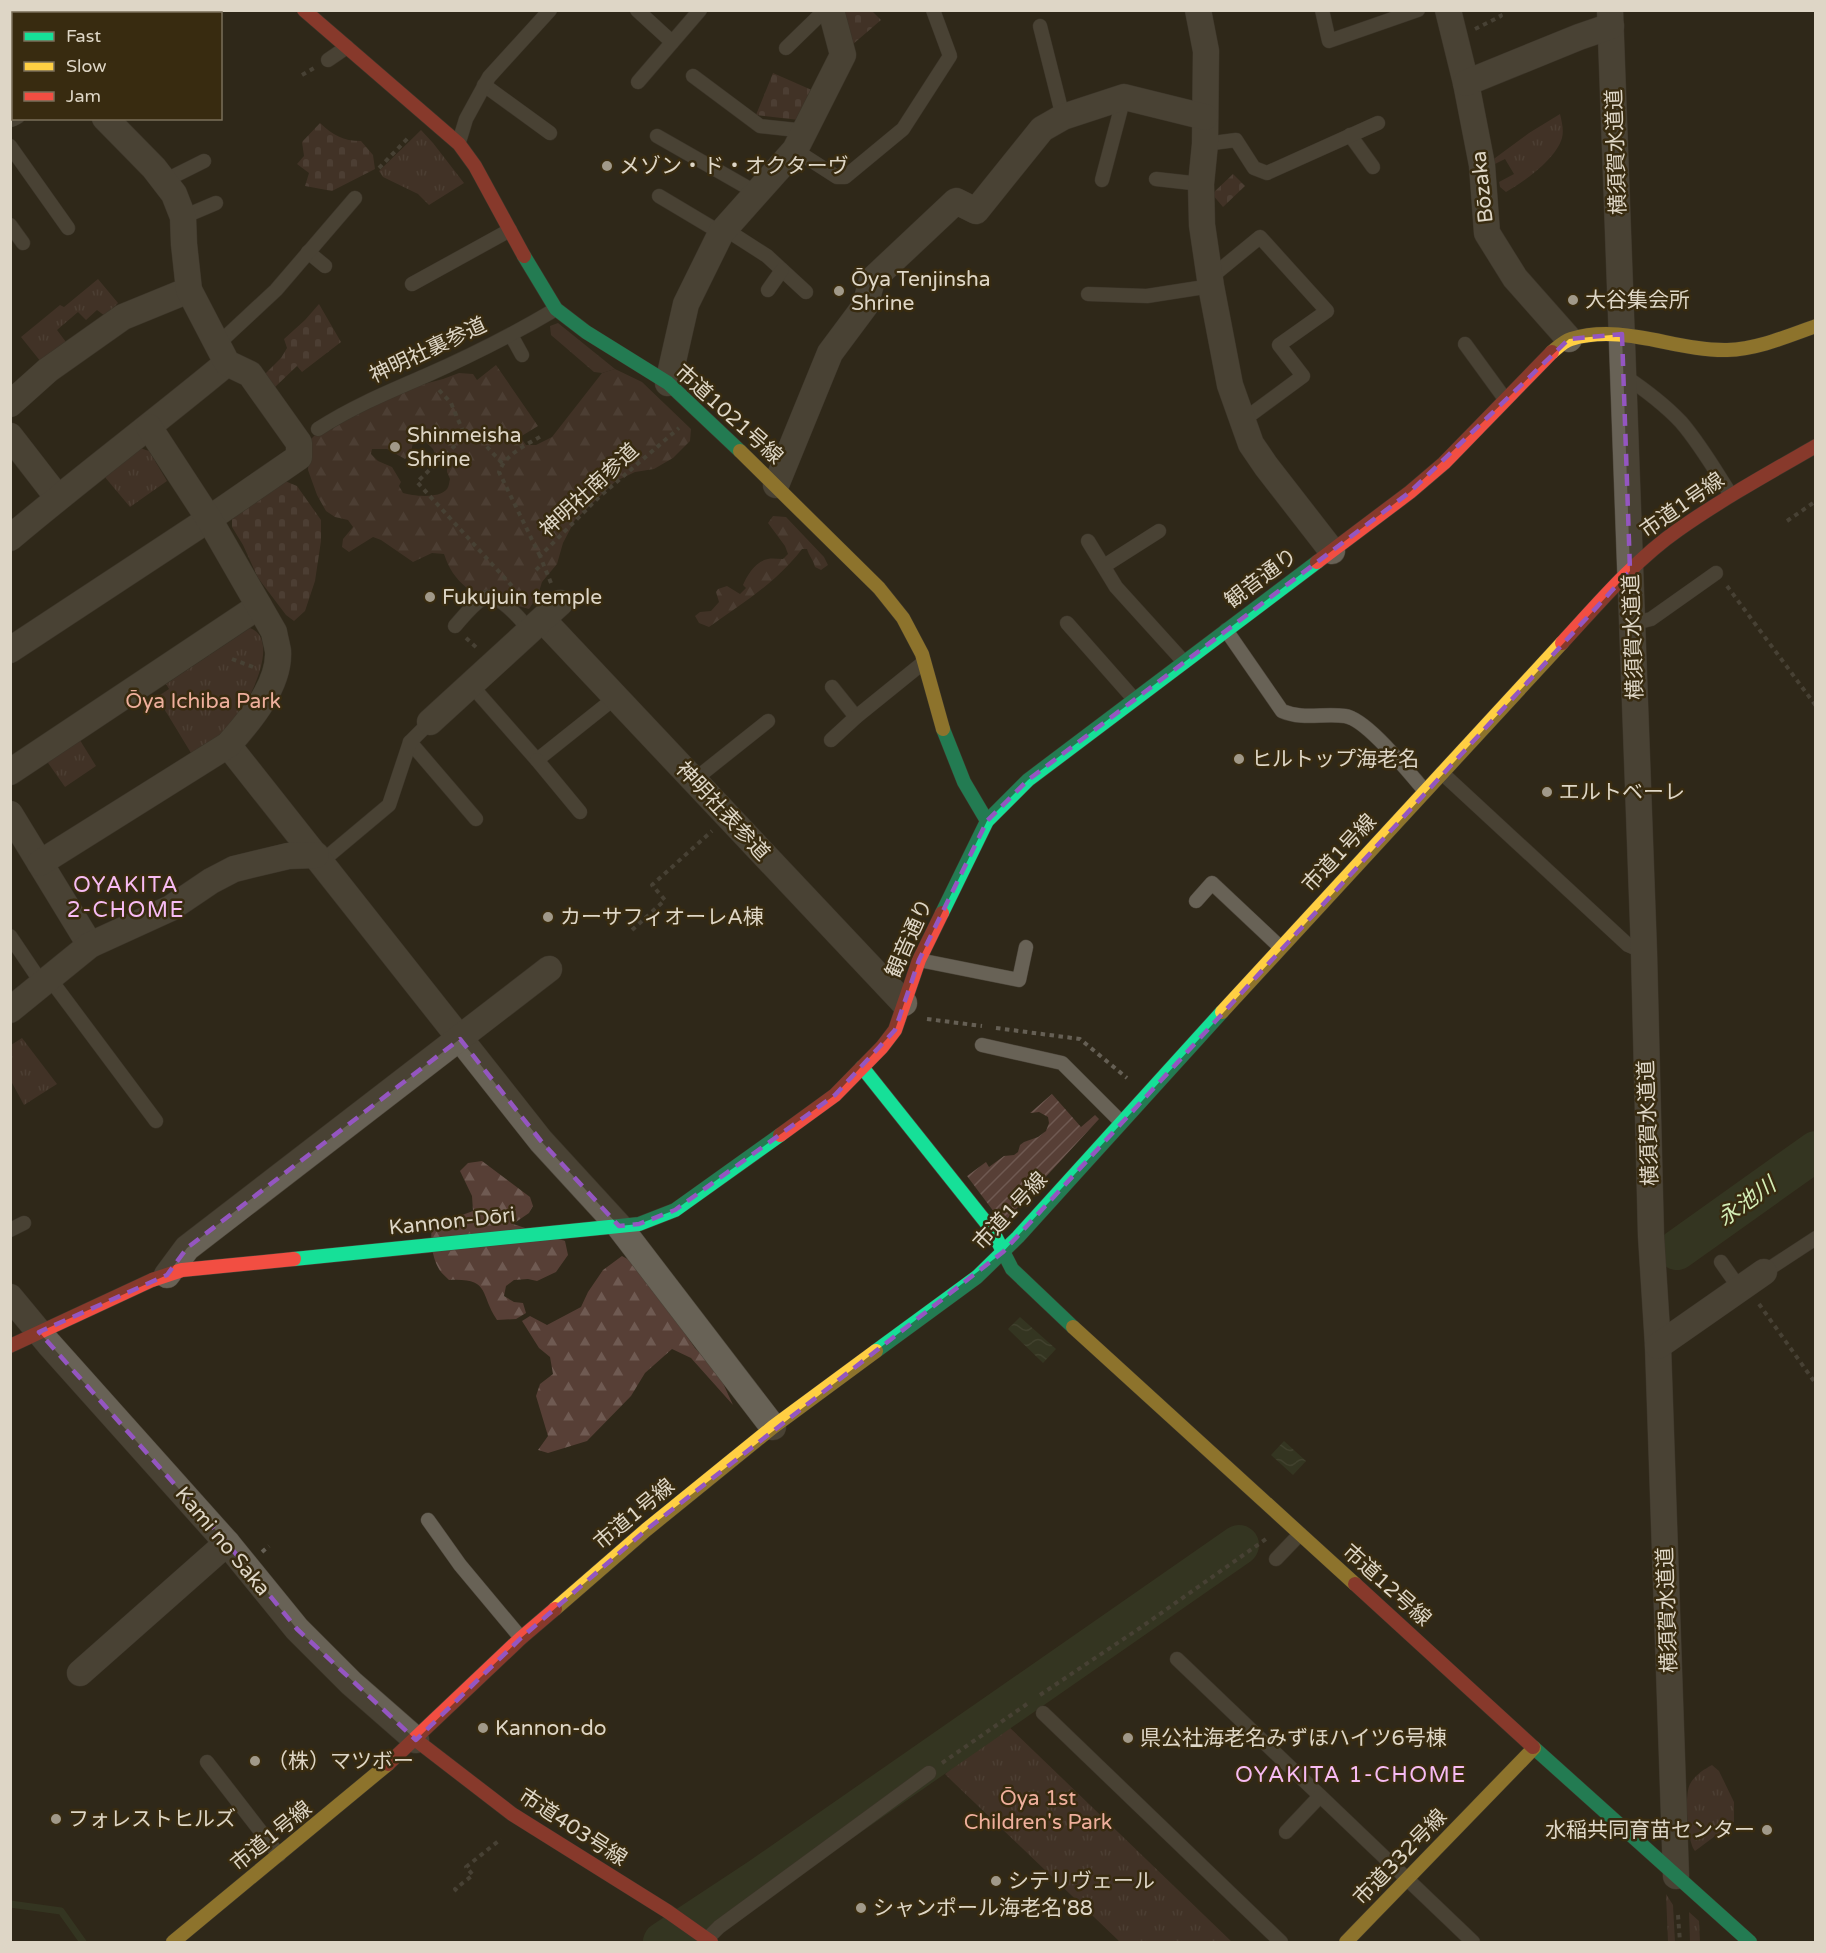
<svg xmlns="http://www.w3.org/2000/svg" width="1826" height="1953" viewBox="0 0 1826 1953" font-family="'Varela Round','Noto Sans JP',sans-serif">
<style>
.grass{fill:url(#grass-tufts)}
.forest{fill:url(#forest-firs);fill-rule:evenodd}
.cemetery{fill:url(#cemetery-stones)}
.garden{fill:url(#garden-furrows)}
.water{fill:url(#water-waves)}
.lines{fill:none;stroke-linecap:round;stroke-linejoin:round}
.stream{stroke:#3b462a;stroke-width:7}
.river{stroke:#3b462a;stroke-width:40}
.lane-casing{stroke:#4b4439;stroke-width:15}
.street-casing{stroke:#4b4439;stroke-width:27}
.fast-casing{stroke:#4b4439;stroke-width:15}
.slow-casing{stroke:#4b4439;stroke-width:15}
.jam-casing{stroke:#4b4439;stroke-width:15}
.path{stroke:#655f54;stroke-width:4;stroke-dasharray:4.5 4.5;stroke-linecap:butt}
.lane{stroke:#686256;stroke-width:14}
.street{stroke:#686256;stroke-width:26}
.fast{stroke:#16e098;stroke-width:14}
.slow{stroke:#ffcf43;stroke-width:14}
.jam{stroke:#f24e42;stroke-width:14}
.marked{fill:none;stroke:#9456c1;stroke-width:4.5;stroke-dasharray:12 8;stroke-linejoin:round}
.poi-dot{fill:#a19989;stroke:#382b10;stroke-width:2}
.labels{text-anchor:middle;stroke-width:5;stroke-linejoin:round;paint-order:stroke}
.street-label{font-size:21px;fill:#ded6c6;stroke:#382b10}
.poi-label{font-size:21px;fill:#ded6c6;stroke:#382b10;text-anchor:start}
.park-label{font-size:21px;fill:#eeaf9c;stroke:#382b10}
.neighbourhood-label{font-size:22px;letter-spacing:1.5px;fill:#f7bbf3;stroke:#382b10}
.water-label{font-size:22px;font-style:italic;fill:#d4eeb6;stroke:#382b10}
</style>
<defs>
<pattern id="grass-tufts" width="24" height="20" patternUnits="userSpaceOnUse" patternTransform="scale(1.5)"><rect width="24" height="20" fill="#573f36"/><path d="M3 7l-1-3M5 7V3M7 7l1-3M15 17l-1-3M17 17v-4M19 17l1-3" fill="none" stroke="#6f5a52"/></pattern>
<pattern id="forest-firs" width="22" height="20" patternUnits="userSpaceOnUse" patternTransform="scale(1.5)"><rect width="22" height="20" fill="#573f36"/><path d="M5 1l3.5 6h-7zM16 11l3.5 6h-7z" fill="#6f5a52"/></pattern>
<pattern id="cemetery-stones" width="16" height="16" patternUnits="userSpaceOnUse" patternTransform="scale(1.5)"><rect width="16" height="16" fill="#573f36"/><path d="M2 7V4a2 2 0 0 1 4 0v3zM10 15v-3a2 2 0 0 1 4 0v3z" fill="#6f5a52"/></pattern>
<pattern id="garden-furrows" width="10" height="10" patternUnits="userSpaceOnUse" patternTransform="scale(1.5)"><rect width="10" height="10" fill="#573f36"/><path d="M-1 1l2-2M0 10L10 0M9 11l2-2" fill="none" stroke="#6f5a52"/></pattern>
<pattern id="water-waves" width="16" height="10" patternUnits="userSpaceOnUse" patternTransform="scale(1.5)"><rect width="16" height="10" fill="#3b462a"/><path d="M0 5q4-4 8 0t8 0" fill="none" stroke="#576047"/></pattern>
</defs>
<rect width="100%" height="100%" fill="#2f2819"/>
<!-- grass -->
<g class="grass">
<path d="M1560 114C1562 123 1564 130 1562 138 1556 159 1524 182 1506 192L1500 187 1499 182 1514 174 1505 159 1493 165 1491 161 1529 133Z"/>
<path d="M421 130 433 143 464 183 429 205 418 194 383 177 379 171Z"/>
<path d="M98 279 118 303 105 316 97 310 86 320 78 312 57 330 66 342 41 362 21 337 60 305 64 307Z"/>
<path d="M558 323 615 369 602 373 594 372 551 335 550 326Z"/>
<path d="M140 448 149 451 167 481 130 507 104 476Z"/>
<path d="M250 628C277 638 256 685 246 703 241 712 233 721 226 729 216 739 203 746 191 753L157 697 169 689 166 684Z"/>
<path d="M78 737 96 766 65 787 46 760Z"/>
<path d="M22 1038 57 1084 24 1105 11 1081V1045Z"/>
<path d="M1006 1724 1232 1942H1120L953 1782 945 1774Z"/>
<path d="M1712 1765 1719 1771 1734 1802V1822L1695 1851C1687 1842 1684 1795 1690 1784 1695 1775 1703 1770 1712 1765Z"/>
<path d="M1666 1894 1673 1905 1675 1942H1668Z"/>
<path d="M1689 1912 1699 1921 1700 1942H1690Z"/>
</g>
<!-- forest -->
<g class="forest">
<path d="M496 365 538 426 520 437 526 445H536L552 437 602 373 615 369 642 382 691 429 690 441 673 458 654 469 635 472 616 481 575 520 563 543 557 564 542 582 538 595 529 609C520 606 511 605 502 603 473 597 453 582 444 554L432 553 413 562 381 540 373 537 349 552 342 547 343 539 353 527 348 520 335 517 326 511 317 495 308 470 310 440 315 435 316 429 375 397 443 379 459 373 473 374 477 380ZM424 440 433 449 435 454 447 461V472L450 479C449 483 449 486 447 489 439 499 413 496 403 493L399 486 401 482 392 467 378 461 371 454 372 449H387L405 459 411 453 413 442Z"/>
<path d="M773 516 786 517 824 557 828 565 821 570 815 567C813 559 809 556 807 549H802C777 582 743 603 709 627L699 623 695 616 700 612 711 611 719 602 716 592 718 589 727 586 740 594 746 588 743 585C747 575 756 561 768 559 772 558 778 559 783 559L788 554 785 546 768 523Z"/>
<path d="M482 1161 530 1197 533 1206 529 1213 513 1224 565 1241 568 1255 556 1272 537 1281 528 1279 514 1280 506 1286 504 1296 514 1302 523 1303 526 1313 516 1319 497 1320C479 1293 491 1278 449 1280 446 1277 441 1273 439 1269 432 1258 430 1239 432 1226L473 1211 472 1196 460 1171 468 1163Z"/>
<path d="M622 1256 633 1262 648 1280 695 1348 717 1370 733 1405 691 1358 672 1349 645 1373 631 1396 587 1441 548 1453 538 1450 548 1436 536 1396 540 1384 553 1374 550 1357 539 1348 522 1321 530 1316 547 1325 581 1307 588 1292 603 1270Z"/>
</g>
<!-- cemetery -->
<g class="cemetery">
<path d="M840 11H872L881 20 852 45Z"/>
<path d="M773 73 814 91 799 120 756 115Z"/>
<path d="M320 123C333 135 343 141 361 141L373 155 375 169 332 191 305 186 309 173 297 164 304 156 302 142Z"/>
<path d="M1233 174 1245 186 1223 207 1212 194Z"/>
<path d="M319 304 341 342 302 372 297 366 274 388 263 376 281 358 287 348 284 339 305 320Z"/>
<path d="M285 481 297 486 321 520V541L315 581 305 611 294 621 286 615 258 578 243 545 232 527V515Z"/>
</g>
<!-- garden -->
<path class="garden" d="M1052 1094 1081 1127 1095 1115 1099 1119 1006 1220H1000L967 1176 986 1162 989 1167 1004 1156 1014 1155 1018 1152 1020 1145 1024 1142 1038 1137 1046 1131 1049 1123 1048 1117 1039 1112 1030 1113Z"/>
<!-- water -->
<g class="water">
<path d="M1020 1317 1056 1349 1043 1363 1008 1329Z"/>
<path d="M1284 1441 1306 1461 1293 1475 1271 1455Z"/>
</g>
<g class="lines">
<!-- stream -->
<path class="stream" d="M10 1904 61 1911 83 1942"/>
<!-- river -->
<g class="river">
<path d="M1677 1250 1816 1151"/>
<path d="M663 1942 760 1878 1239 1545"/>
</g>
<!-- lane casing -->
<g class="lane-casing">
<g id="lane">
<path d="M637 10 672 42"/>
<path d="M1322 10 1329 41 1418 10"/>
<path d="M1040 26 1063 117"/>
<path d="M786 48 825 10"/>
<path d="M328 60 347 47"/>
<path d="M693 76 760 126 806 131"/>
<path d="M638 82 700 10"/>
<path d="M484 85 550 133"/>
<path d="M1350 135 1373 167"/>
<path d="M657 136 757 193"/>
<path d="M459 142 466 119 489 77 550 10"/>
<path d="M1205 144 1236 140 1254 168 1267 173 1378 123"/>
<path d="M10 146 68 228"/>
<path d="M795 150 837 177H845L903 129 950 56 933 10"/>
<path d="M1156 179 1201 184"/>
<path d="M1102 180 1124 97"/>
<path d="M164 181 204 161"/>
<path d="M659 196 721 233"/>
<path d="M183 217 216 203"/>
<path d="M10 225 23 243"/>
<path d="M725 229 767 256 806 292"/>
<path d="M308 252 325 266"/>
<path d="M1210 278 1260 237 1327 311 1279 345 1303 376 1242 421"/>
<path d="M412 284 510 230"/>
<path d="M768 290 782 270"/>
<path d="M1088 294 1147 296 1211 286"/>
<path d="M511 335 522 355"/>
<path d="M218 344 276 290 355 198"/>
<path d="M1465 344 1505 399"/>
<path d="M1623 375C1644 389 1664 404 1681 422 1700 444 1715 470 1731 495"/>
<path d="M318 429C352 407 388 392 425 376 470 356 514 334 556 309"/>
<path d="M1088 541 1116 587 1184 662"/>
<path d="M1104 566 1159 531"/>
<path d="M1632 619 1643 621 1651 619 1716 573"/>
<path d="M1067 623 1134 699"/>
<path d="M455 626C463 617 472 605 482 599 498 589 521 621 531 631"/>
<path d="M1226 630 1282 711C1303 720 1323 713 1345 716 1367 719 1409 773 1425 791"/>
<path d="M471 685 537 760 616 697"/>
<path d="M832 687 856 717"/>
<path d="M831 740 856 717 924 662"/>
<path d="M410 742 476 819"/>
<path d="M537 760 580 812"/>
<path d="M1442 773 1628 945 1644 952"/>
<path d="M694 780 768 721"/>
<path d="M321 862 389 805 410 742 430 722"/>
<path d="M1196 901 1212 883 1280 947"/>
<path d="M10 936 43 985"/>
<path d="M919 960 1019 980 1026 947"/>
<path d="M50 979 156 1121"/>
<path d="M982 1045 1062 1063 1121 1122"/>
<path d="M10 1230 24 1223"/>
<path d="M1721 1262 1740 1289"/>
<path d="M1764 1272 1816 1238"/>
<path d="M428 1520 460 1565 521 1638"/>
<path d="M1276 1559 1300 1534"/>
<path d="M1177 1659 1473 1942"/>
<path d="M1043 1713 1281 1942"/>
<path d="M207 1762 279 1855"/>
<path d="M1286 1832 1320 1796"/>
<path d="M707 1939 719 1927 929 1773"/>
</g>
</g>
<!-- street casing -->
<g class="street-casing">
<g id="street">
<path d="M1198 10 1206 51 1205 144 1201 184 1202 225 1211 286 1230 385 1251 444 1266 466 1332 551"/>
<path d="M1448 10 1466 83 1482 165 1487 233 1515 278 1569 339"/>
<path d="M1610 10 1644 952 1651 1236 1658 1346 1676 1876"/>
<path d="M176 14 181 10"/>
<path d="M1466 83 1579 37 1611 26"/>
<path d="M10 85 14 89"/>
<path d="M10 114 14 112"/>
<path d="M668 383 686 304 721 233 795 150 843 55 831 10"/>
<path d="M10 404 48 370 123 317 189 290"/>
<path d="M10 436 58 498"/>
<path d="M776 485 830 353 865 306 872 280 956 201 976 211 1042 129 1063 117 1124 97 1205 117"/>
<path d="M10 538C81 478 156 422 227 363"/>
<path d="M543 620 904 1003"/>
<path d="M10 650 209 519 299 457V443L250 374 227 363 189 290 184 244 183 217 174 194 154 168 105 118"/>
<path d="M430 722 560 603"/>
<path d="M228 745 541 1141 619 1226 773 1427"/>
<path d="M10 772 259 606"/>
<path d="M10 814 90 945"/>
<path d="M40 863 228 745C249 722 280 685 278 651 277 645 275 638 274 632L209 519 149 427"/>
<path d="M10 1010 90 945 171 908 211 881 234 869 288 856 316 855"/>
<path d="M167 1275 187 1248 549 969"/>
<path d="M10 1297 49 1344 227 1543 297 1629 351 1683 416 1740"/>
<path d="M1658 1346 1764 1272"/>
<path d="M80 1673 227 1543"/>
</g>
</g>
<!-- fast casing -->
<g class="fast-casing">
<g id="fast">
<path d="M524 256 556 309 586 332 668 383 740 451"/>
<path d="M943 729 964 782 987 821"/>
<path d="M942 913 987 821 1028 780 1317 562"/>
<path d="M862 1067 992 1230 1012 1269 1073 1327"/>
<path d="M294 1259 639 1224 675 1210 780 1135"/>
<path d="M876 1351 977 1277 1018 1237 1222 1012"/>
<path d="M1533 1747 1750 1942"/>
</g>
</g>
<!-- slow casing -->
<g class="slow-casing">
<g id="slow">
<path d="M1552 352C1558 347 1564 341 1571 339 1623 323 1675 351 1727 350 1758 349 1788 336 1816 326"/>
<path d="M740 451 879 588 903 618 922 654 943 729"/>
<path d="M1222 1012 1562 643"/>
<path d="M1073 1327 1355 1584"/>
<path d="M555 1609 646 1530 773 1427 876 1351"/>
<path d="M173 1942 388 1764"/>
<path d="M1346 1942 1534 1748"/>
</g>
</g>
<!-- jam casing -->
<g class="jam-casing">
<g id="jam">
<path d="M304 10 459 144 475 166 524 256"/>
<path d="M1317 562 1410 492 1444 463 1552 352"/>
<path d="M1562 643C1598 604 1635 560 1678 530 1722 499 1769 473 1816 446"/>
<path d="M780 1135 835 1095 882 1047 895 1030 919 960 942 913"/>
<path d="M10 1346 152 1280 182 1270 294 1259"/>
<path d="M1355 1584 1533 1747"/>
<path d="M416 1740 512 1814 667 1911 711 1942"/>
<path d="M388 1764 521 1638 555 1609"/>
</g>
</g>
<!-- path -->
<g class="path">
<path d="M1475 29 1501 16 1498 10"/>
<path d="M302 75 314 68"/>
<path d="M379 168 409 137"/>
<path d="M439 390 451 403 465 436"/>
<path d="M502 463 476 435 465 436 417 482 512 586"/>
<path d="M1787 521 1816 501"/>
<path d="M540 556 499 472C506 453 527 445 543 435"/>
<path d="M536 570 542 564"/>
<path d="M551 583 540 556 598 498 679 428"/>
<path d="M1727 586 1816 706"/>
<path d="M466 638 478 649"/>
<path d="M232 659 253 667"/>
<path d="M632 930 665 900 652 885 712 831"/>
<path d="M927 1019 982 1026"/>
<path d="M996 1028 1080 1039 1127 1078"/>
<path d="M1759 1304 1816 1384"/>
<path d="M262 1552 269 1546"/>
<path d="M1040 1695 1140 1628 1266 1539"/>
<path d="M942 1763 1027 1704"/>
<path d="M457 1891 455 1889 473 1875 466 1867 501 1839"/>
<path d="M1678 1915 1680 1942"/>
</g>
<!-- lane -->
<use href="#lane" class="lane"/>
<!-- street -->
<use href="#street" class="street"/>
<!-- fast -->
<use href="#fast" class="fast"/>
<!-- slow -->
<use href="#slow" class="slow"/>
<!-- jam -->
<use href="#jam" class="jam"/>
</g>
<!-- marked area -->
<path d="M0 0H1826V1953H0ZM1622 334 1630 571 1003 1252 646 1530 521 1638 416 1740 297 1629 227 1543 39 1332 167 1275 187 1248 460 1039 541 1141 619 1226 639 1224 675 1210 835 1095 895 1030 919 960 987 821 1028 780 1410 492 1569 339Z" fill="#2f2819" fill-opacity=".55" fill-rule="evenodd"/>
<path class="marked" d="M1622 334 1630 571 1003 1252 646 1530 521 1638 416 1740 297 1629 227 1543 39 1332 167 1275 187 1248 460 1039 541 1141 619 1226 639 1224 675 1210 835 1095 895 1030 919 960 987 821 1028 780 1410 492 1569 339Z"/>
<!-- markers -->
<g class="poi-dot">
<circle cx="607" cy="166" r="6"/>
<circle cx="839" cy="291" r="6"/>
<circle cx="1573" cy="300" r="6"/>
<circle cx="395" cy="447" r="6"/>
<circle cx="430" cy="597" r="6"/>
<circle cx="1239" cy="759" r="6"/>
<circle cx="1547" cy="792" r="6"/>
<circle cx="548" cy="917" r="6"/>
<circle cx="483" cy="1728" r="6"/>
<circle cx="1128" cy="1738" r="6"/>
<circle cx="255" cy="1761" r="6"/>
<circle cx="56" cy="1819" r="6"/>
<circle cx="1767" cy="1830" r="6"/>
<circle cx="996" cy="1881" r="6"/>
<circle cx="861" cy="1908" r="6"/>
</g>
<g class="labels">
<!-- street labels -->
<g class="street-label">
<text transform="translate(1616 152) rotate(-92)" y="7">横須賀水道道</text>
<text transform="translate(1482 187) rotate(-96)" y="7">Bōzaka</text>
<text transform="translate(428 350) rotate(-25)" y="7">神明社裏参道</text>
<text transform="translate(729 414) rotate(42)" y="7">市道1021号線</text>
<text transform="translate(589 490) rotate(-43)" y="7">神明社南参道</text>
<text transform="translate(1682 505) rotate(-35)" y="7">市道1号線</text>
<text transform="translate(1261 578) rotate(-37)" y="7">観音通り</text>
<text transform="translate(1633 637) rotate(-92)" y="7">横須賀水道道</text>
<text transform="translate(723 811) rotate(47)" y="7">神明社表参道</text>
<text transform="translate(1339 853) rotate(-47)" y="7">市道1号線</text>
<text transform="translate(909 938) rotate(-66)" y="7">観音通り</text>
<text transform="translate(1648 1123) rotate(-92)" y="7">横須賀水道道</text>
<text transform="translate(1010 1211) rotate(-47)" y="7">市道1号線</text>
<text transform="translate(452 1221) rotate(-6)" y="7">Kannon-Dōri</text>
<text transform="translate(634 1514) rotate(-40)" y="7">市道1号線</text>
<text transform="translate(223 1541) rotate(50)" y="7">Kami no Saka</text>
<text transform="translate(1387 1585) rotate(42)" y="7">市道12号線</text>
<text transform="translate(1667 1610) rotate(-92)" y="7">横須賀水道道</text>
<text transform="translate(573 1827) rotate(33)" y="7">市道403号線</text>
<text transform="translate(271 1836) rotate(-39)" y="7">市道1号線</text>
<text transform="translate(1400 1857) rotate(-46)" y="7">市道332号線</text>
</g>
<!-- poi labels -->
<g class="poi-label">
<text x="619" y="173">メゾン・ド・オクターヴ</text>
<text x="851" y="286">Ōya Tenjinsha<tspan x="851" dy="24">Shrine</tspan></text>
<text x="1585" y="307">大谷集会所</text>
<text x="407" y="442">Shinmeisha<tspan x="407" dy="24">Shrine</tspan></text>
<text x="442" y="604">Fukujuin temple</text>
<text x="1251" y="766">ヒルトップ海老名</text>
<text x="1559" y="799">エルトベーレ</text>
<text x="560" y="924">カーサフィオーレA棟</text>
<text x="495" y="1735">Kannon-do</text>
<text x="1140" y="1745">県公社海老名みずほハイツ6号棟</text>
<text x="267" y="1768">（株）マツボー</text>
<text x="68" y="1826">フォレストヒルズ</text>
<text x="1755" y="1837" text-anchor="end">水稲共同育苗センター</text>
<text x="1008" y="1888">シテリヴェール</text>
<text x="873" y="1915">シャンポール海老名'88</text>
</g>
<!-- park labels -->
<g class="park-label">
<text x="203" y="708">Ōya Ichiba Park</text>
<text x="1038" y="1805">Ōya 1st<tspan x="1038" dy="24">Children's Park</tspan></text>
</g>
<!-- neighbourhood labels -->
<g class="neighbourhood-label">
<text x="126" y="892">OYAKITA<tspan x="126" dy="25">2-CHOME</tspan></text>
<text x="1351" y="1782">OYAKITA 1-CHOME</text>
</g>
<!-- water labels -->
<g class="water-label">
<text transform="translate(1746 1201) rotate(-36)" y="8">永池川</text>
</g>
</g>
<!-- border -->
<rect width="1826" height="1953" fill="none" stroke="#ded6c6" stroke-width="24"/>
<!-- legend -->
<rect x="12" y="12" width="210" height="108" fill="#382b10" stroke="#7a6f59" stroke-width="1.5"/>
<rect x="24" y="32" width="30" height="9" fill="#16e098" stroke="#7a6f59" stroke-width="1.5"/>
<text x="66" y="42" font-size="18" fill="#ded6c6">Fast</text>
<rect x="24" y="62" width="30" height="9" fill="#ffcf43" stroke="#7a6f59" stroke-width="1.5"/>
<text x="66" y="72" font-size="18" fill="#ded6c6">Slow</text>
<rect x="24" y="92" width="30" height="9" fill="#f24e42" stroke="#7a6f59" stroke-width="1.5"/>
<text x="66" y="102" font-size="18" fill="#ded6c6">Jam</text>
</svg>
